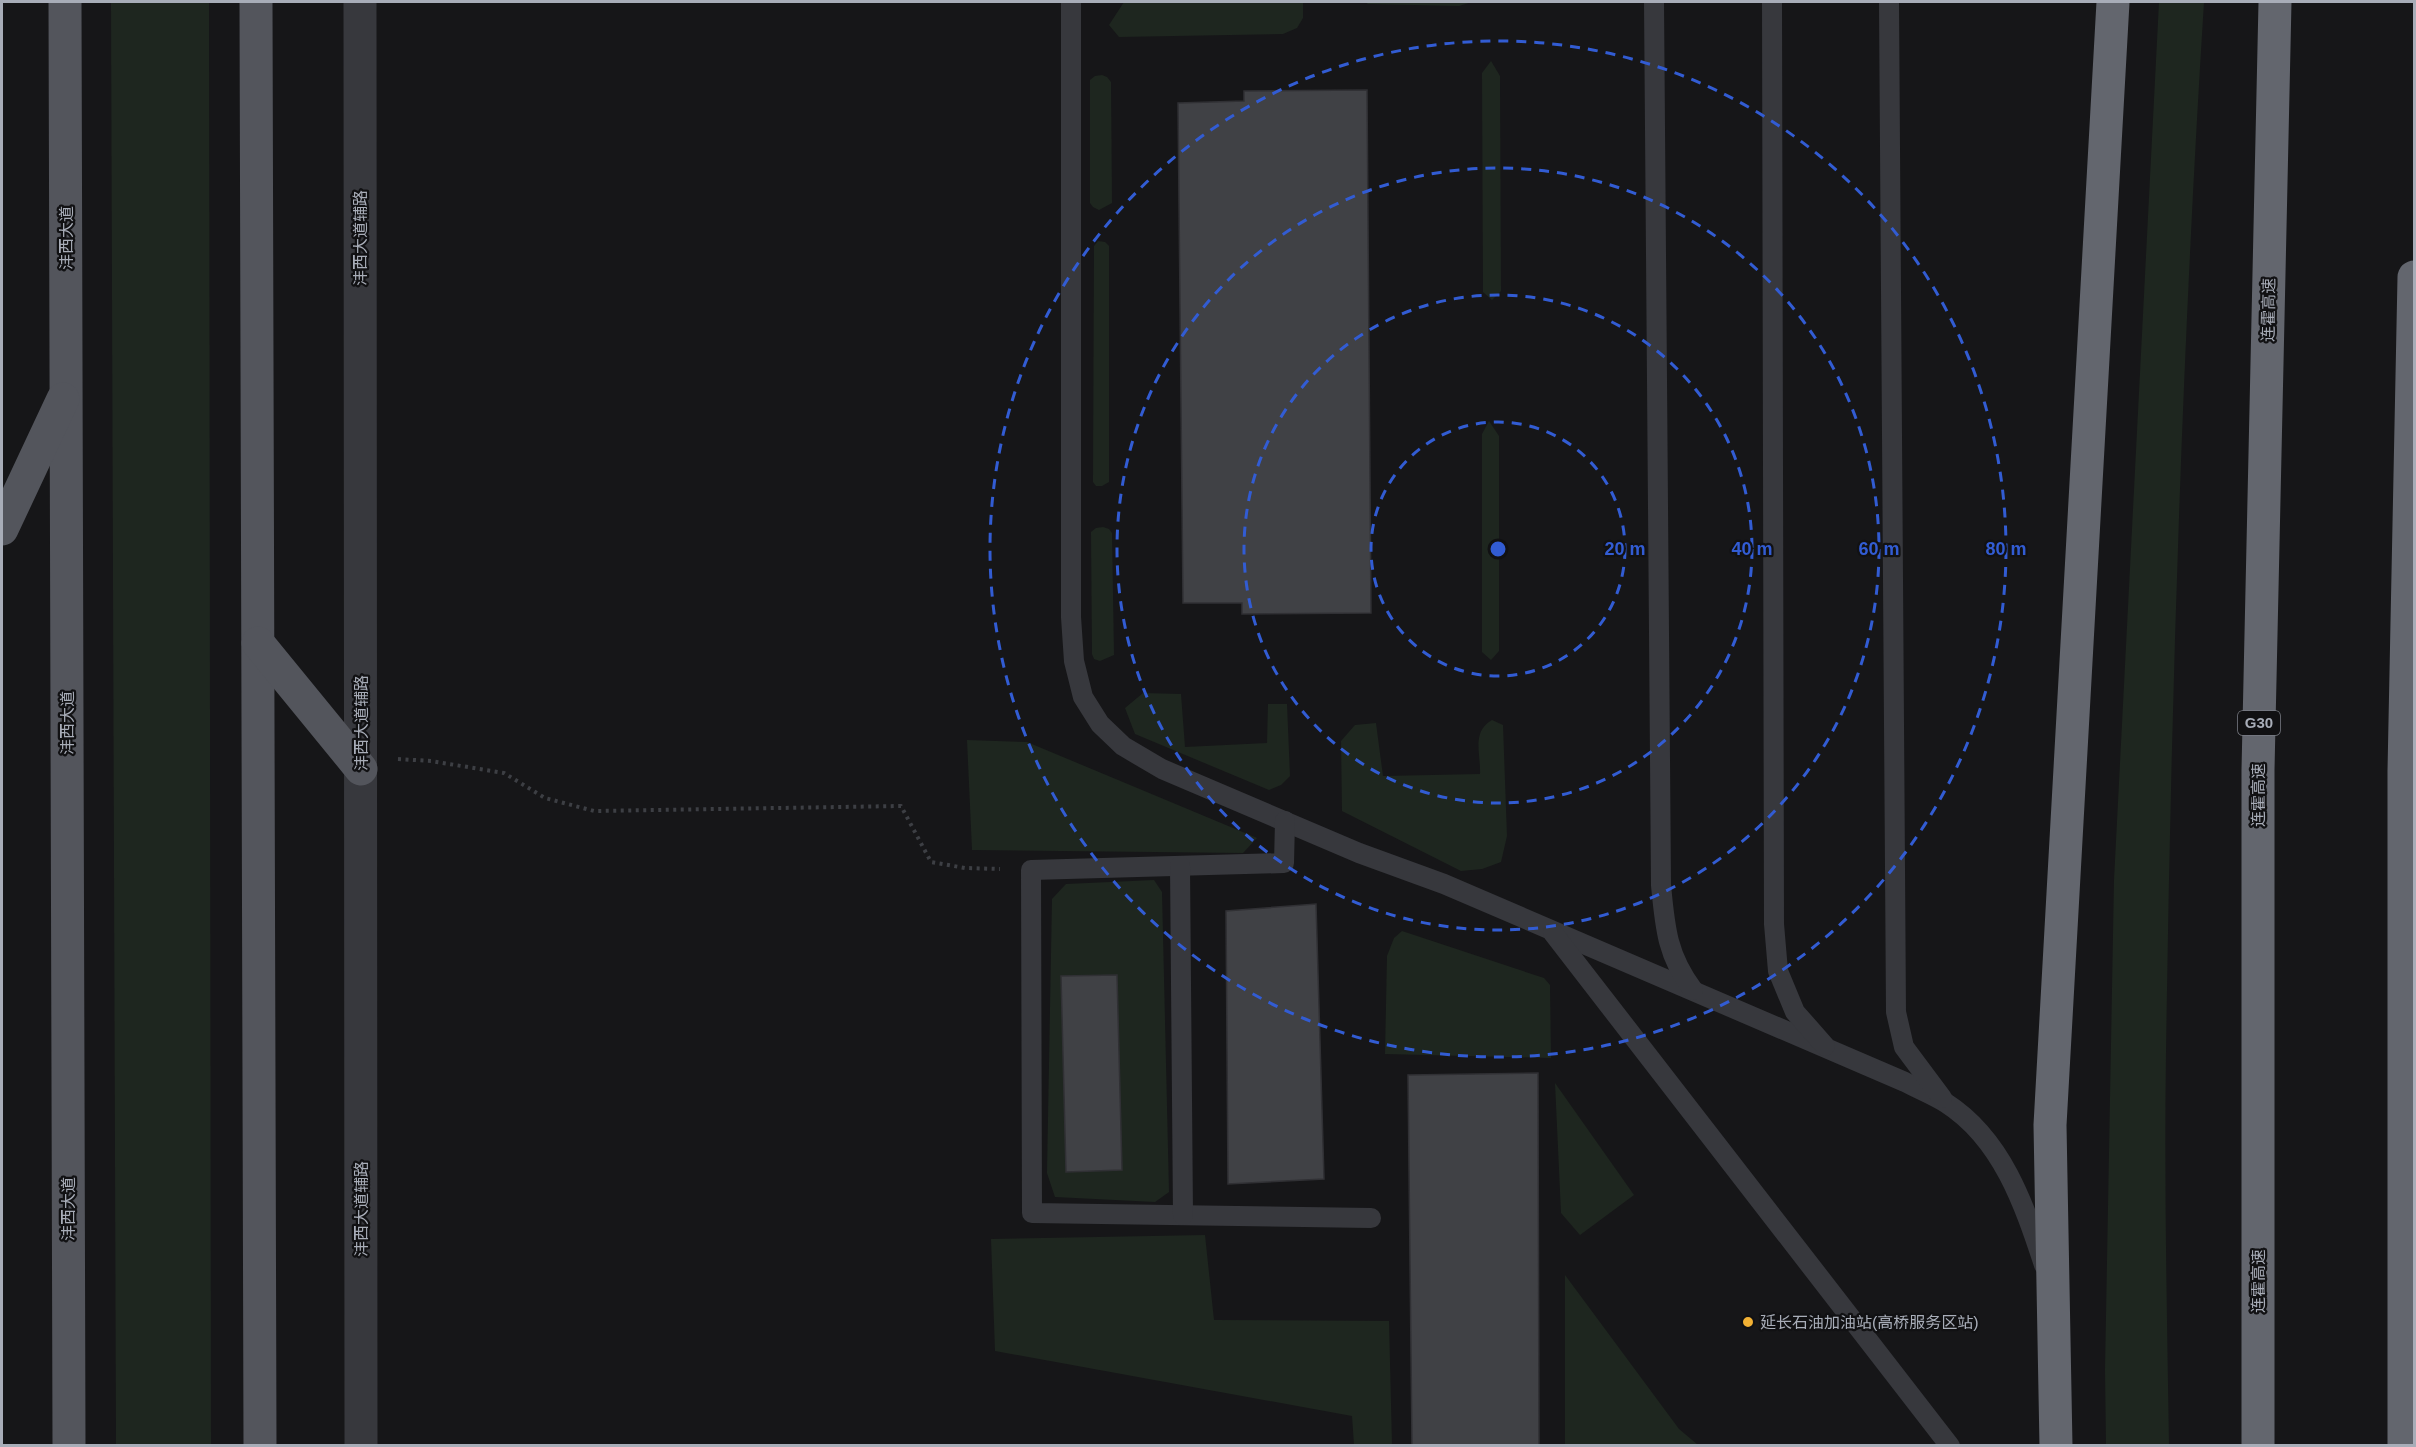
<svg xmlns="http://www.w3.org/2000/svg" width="2416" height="1447" viewBox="0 0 2416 1447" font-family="Helvetica,'Noto Sans SC',sans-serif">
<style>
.green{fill:#1e261f}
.building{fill:#404145;stroke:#303034;stroke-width:1.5}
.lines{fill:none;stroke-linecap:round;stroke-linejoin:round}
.path{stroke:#3d3f44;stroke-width:4;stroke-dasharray:3 4.5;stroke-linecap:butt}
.lane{stroke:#37383d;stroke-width:20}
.street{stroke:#37383d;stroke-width:33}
.primary{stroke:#53555c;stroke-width:33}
.highway{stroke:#63666e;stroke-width:33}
.ring{fill:none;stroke:#325cd3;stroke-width:3;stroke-dasharray:10 8}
.poi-dot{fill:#f2b134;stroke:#111113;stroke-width:2}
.labels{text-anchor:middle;stroke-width:4.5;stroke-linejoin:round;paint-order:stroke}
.shield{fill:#111113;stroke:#7b7e86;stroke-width:1.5}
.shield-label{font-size:15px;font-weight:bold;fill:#a8adb8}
.street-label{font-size:16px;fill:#a8adb8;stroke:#111113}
.poi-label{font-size:16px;fill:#a8adb8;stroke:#111113;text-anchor:start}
.centre{fill:#325cd3;stroke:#111113;stroke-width:3}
.ring-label{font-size:18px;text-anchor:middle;font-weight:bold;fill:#325cd3;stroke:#111113;stroke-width:4.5;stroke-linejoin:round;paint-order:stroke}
</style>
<rect width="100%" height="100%" fill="#161618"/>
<!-- green -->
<g class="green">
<path d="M111 2H209L211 1445H116Z"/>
<path d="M1124 2H1303V18L1297 28 1283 34 1119 37 1109 25Z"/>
<path d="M1365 2H1472L1459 6 1368 4Z"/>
<path d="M2159 2H2204C2182 351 2171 703 2166 1053 2164 1184 2167 1315 2169 1445L2106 1446 2105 1370 2114 880Z"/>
<path d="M1491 61 1500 76 1501 291 1492 300 1483 292 1482 73Z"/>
<path d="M1102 75 1107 77 1111 82 1112 203 1099 210 1093 207 1090 203V80L1095 76Z"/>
<path d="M1098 241 1105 242 1109 246V482L1102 486H1096L1093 482 1094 246Z"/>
<path d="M1489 421 1499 436V651L1491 660 1482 652V434Z"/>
<path d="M1103 527 1109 529 1112 533 1114 655 1100 661 1094 659 1092 654 1091 532 1096 528Z"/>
<path d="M1143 693 1181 694 1185 747 1267 743 1268 704H1287L1290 776 1281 785 1269 790 1135 734 1125 708Z"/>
<path d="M1492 720 1503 725 1507 836 1501 862 1482 869 1461 871 1342 811 1341 741 1355 725 1376 723 1383 776 1480 774C1481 754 1471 732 1492 720Z"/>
<path d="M967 740 1027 742 1257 838 1243 853 972 850Z"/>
<path d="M1154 880 1162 892 1169 1192 1155 1202 1055 1197 1047 1173 1052 899 1066 884Z"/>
<path d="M1402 931 1544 978 1550 985 1551 1058 1385 1054 1387 956 1394 938Z"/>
<path d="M1555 1083 1634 1195 1580 1235 1561 1213Z"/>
<path d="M1205 1235 1214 1320 1389 1321 1392 1445H1354L1352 1416 995 1351 991 1239Z"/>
<path d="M1565 1275 1679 1429 1698 1445H1565Z"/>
</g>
<!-- building -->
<g class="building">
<path d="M1367 90 1371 613 1242 614V603H1183L1178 103 1244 101V91Z"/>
<path d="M1316 904 1324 1179 1228 1184 1226 911Z"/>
<path d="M1117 975 1122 1170 1066 1172 1061 976Z"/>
<path d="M1538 1073 1539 1446H1412L1408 1075Z"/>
</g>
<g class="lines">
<!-- path -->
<path class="path" d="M398 759 431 761 504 773 545 798 594 811 901 806 931 862 965 868 1000 869"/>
<!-- lane -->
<g class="lane">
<path d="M1071 2V617L1074 661 1083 697 1100 724 1123 746 1162 769 1359 853 1444 884 1905 1082C1918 1089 1933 1095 1946 1103 2002 1139 2024 1204 2044 1265"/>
<path d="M1654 2 1661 885C1665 928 1667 955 1693 990"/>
<path d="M1772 2 1774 924 1778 971 1795 1012 1825 1046"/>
<path d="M1889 2 1896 1012 1904 1047 1942 1098"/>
<path d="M1285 821 1284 863 1031 870 1032 1213 1371 1218"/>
<path d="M1180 866 1183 1215"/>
<path d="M1553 933 1950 1446"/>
</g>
<!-- street -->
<path class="street" d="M360 2 361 1446"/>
<!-- primary -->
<g class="primary">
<path d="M65 2 69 1446"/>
<path d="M256 2 260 1446"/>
<path d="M2 529 63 399"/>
<path d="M258 643 361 769"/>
</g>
<!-- highway -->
<g class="highway">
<path d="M2056 1446 2050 1125 2113 2"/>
<path d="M2258 1446V770L2275 2"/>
<path d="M2404 1446V771L2414 277"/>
</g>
</g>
<!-- distance rings -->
<g class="ring">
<circle cx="1498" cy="549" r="127"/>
<circle cx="1498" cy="549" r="254"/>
<circle cx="1498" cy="549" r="381"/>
<circle cx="1498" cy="549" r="508"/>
</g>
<!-- markers -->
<circle class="poi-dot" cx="1748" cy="1322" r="6"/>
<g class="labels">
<!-- shield labels -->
<rect class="shield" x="2238" y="711" width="42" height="24" rx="4.5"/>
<g class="shield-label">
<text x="2259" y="728">G30</text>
</g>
<!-- street labels -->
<g class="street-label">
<text transform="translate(66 238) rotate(-90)" y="6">沣西大道</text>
<text transform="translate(360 238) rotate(-90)" y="6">沣西大道辅路</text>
<text transform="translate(2268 310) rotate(-89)" y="6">连霍高速</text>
<text transform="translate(67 723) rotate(-90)" y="6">沣西大道</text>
<text transform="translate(361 723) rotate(-90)" y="6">沣西大道辅路</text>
<text transform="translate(2258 795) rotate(-90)" y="6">连霍高速</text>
<text transform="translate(68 1209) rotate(-90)" y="6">沣西大道</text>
<text transform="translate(361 1209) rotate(-90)" y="6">沣西大道辅路</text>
<text transform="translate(2258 1281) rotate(-90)" y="6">连霍高速</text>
</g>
<!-- poi labels -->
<g class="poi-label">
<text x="1760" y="1328">延长石油加油站(高桥服务区站)</text>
</g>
</g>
<circle cx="1498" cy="549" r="9" class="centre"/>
<g class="ring-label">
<text x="1625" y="555">20 m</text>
<text x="1752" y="555">40 m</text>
<text x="1879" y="555">60 m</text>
<text x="2006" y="555">80 m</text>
</g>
<!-- border -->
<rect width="2416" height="1447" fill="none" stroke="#a8adb8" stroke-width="6"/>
</svg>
